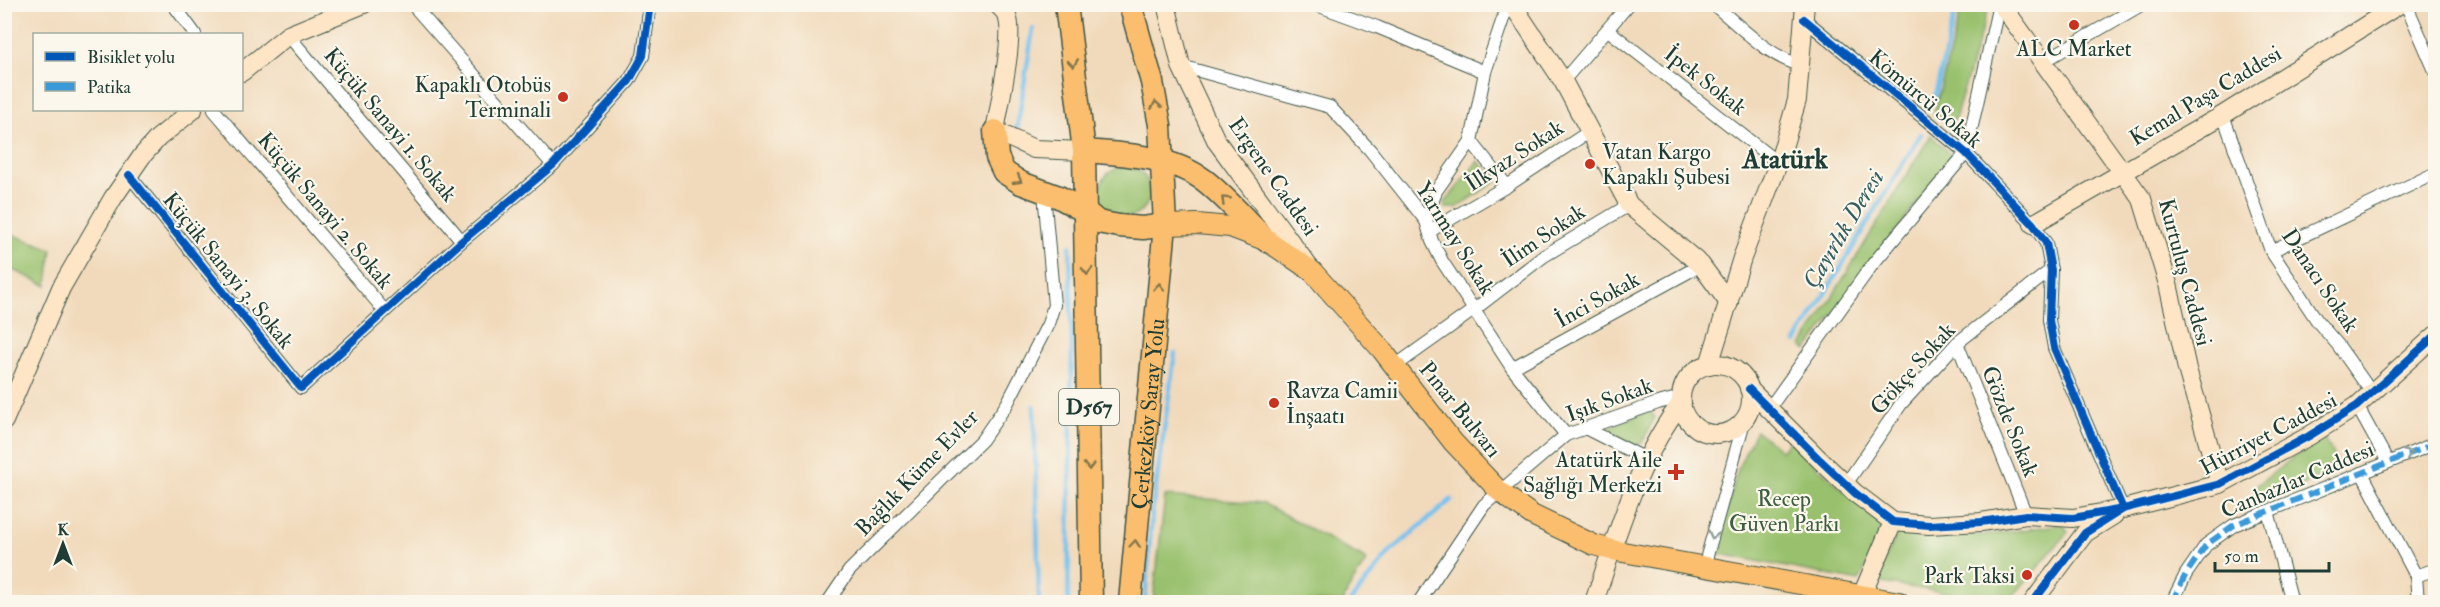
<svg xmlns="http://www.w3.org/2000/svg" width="2440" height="607" viewBox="0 0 2440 607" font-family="'IM FELL Double Pica',serif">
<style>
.green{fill:#99c16d;stroke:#5c7f50;stroke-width:1.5}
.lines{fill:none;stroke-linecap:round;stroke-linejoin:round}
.stream{stroke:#75c1ee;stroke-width:4.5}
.street-casing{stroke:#3e5548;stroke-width:14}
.secondary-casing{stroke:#3e5548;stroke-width:20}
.primary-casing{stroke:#3e5548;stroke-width:22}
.highway-casing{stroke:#3e5548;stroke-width:25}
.street{stroke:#fff;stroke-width:12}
.secondary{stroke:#fde5c5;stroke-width:18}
.primary{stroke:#fbbe6e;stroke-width:20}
.highway{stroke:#fbbe6e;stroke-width:22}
.quiet{stroke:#3a99d8;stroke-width:6;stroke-dasharray:12 6;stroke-linecap:butt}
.cycleway-casing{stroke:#fbf7ec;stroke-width:11}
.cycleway{stroke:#0057b8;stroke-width:8}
.oneway{stroke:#82774e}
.oneway2{stroke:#8f9e9a}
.poi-dot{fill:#c8321e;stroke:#fbf7ec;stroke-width:2}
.labels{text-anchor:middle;stroke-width:4.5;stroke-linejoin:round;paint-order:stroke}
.shield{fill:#fbf7ec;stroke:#61756b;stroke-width:1.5}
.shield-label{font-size:21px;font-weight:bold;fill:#1f3d34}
.poi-label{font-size:22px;fill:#1f3d34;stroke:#fbf7ec;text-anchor:end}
.street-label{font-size:22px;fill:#1f3d34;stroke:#fbf7ec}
.park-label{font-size:22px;fill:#3e5e42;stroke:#fbf7ec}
.water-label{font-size:24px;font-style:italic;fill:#345e62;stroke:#fbf7ec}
.district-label{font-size:28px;font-weight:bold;fill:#1f3d34;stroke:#fbf7ec}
</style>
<rect width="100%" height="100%" fill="#fbf7ec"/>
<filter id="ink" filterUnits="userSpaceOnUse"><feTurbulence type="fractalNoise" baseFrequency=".0167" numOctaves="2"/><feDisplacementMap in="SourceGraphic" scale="12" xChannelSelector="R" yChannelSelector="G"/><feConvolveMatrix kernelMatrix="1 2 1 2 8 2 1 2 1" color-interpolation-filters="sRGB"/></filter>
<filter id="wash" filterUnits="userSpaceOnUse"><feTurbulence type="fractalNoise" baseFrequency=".008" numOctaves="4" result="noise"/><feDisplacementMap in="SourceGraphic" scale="24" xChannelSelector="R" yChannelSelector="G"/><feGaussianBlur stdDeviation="1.35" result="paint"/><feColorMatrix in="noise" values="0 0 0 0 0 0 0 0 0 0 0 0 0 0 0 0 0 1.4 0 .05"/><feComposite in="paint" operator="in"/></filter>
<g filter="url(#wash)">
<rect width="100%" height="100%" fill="#f1dabb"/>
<!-- green -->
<g class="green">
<path d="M1962 5H1985L1987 12 1955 119 1951 121 1934 114Z"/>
<path d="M1931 135 1952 156 1807 350 1802 346Z"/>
<path d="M1478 161 1497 181 1456 208H1445L1444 204Z"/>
<circle cx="1125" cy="192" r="25"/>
<path d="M5 232 52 249 47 286 5 266Z"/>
<path d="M1649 410 1655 417 1642 443 1633 446 1605 429Z"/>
<path d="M1756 430 1782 451 1789 441 1885 528 1859 581 1715 553 1739 466Z"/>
<path d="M2324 438 2340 467 2261 505 2255 487 2295 456Z"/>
<path d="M1165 496 1263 503 1367 560 1349 588 1343 602H1153Z"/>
<path d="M2063 524 2068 532 2008 602 1875 582 1897 534 1986 535Z"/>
</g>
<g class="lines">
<!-- stream -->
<g class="stream">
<path d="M1934 100 1957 4"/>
<path d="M1017 129 1033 29"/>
<path d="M1796 342 1921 134"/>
<path d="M1034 406 1039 602"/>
<path d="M1068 602 1072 349 1070 246"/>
<path d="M1145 602 1152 513 1175 353"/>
<path d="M1350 602 1390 552 1451 500"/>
</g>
</g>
</g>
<g filter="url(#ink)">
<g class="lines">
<!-- street casing -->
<g class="street-casing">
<g id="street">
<path d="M173 4 195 34"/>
<path d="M412 4 553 165"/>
<path d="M1314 4 1377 27 1485 72"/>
<path d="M1713 4C1739 25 1768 57 1801 65"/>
<path d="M2406 4 2436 73"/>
<path d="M1804 19 1966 153 2033 224 2046 243 2051 270 2049 320 2054 348 2123 509"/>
<path d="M1608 30 1769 156 1779 161"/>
<path d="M288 35 462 241"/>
<path d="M2044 61 2143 4"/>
<path d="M1181 66 1330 107 1370 150 1426 221 1432 241 1442 261 1512 368 1566 435"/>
<path d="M1563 81 1629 4"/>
<path d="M214 110 384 310"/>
<path d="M2223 115 2271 251 2318 322 2338 345 2372 393"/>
<path d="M1471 141 1507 186"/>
<path d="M129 175 301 388 462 241 553 165 629 81 643 56 650 4"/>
<path d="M1426 221 1436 191 1471 141 1485 72 1508 4"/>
<path d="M1430 231 1507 186 1590 131"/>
<path d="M2271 251 2436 173"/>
<path d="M1957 343 2026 515"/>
<path d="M1395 366 1475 309 1544 256 1629 205"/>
<path d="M1512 368 1701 265"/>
<path d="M2357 406 2388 462"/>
<path d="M1768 410 1872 265 1966 153 1999 4"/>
<path d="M1587 429 1646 459"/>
<path d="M2362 473 2416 576 2418 602"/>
<path d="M1846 484 1901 404 1957 343 2051 270"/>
<path d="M2268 511 2292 602"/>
<path d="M1704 567 1745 418"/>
<path d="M2416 576 2436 569"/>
<path d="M828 602 849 571 982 440 1007 404 1048 324 1054 305 1044 193"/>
<path d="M1419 602 1484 505 1566 435 1658 403 1681 397"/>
<path d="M2172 602 2186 574 2206 545 2234 525 2436 443"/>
</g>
</g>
<!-- secondary casing -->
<g class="secondary-casing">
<g id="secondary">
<path d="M997 4C1002 9 1007 13 1008 19 1014 40 999 107 995 131L1034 149 1084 151"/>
<path d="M1166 4 1181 66 1217 142 1309 267"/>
<path d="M1512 4 1563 81 1629 205 1701 265 1729 303"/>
<path d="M2001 4 2142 199 2168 284 2187 369 2220 484"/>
<path d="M242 72 288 35 364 4"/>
<path d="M2033 224 2223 115 2400 4"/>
<circle cx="1716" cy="399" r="35"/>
<path d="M1709 365 1742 258 1779 161 1797 100 1805 4"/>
<path d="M1749 389 1820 460 1855 493 1893 522 1929 525 1981 522 2026 515 2073 518 2123 509 2220 484 2309 436 2357 406 2436 335"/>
<path d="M4 421 61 288 113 198 142 156 158 138 193 110"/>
<path d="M1594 602C1616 538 1639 456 1682 402"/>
<path d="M1859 602 1893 522"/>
<path d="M2033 602 2085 533 2114 515"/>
</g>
</g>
<!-- primary casing -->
<g class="primary-casing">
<path id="primary" d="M1165 225 1197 224 1230 227 1267 241 1312 271 1382 350 1453 442 1500 492 1532 515 1594 545 1612 550 1899 602"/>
</g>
<!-- highway casing -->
<g class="highway-casing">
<g id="highway">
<path d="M1066 4 1084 151 1091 602"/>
<path d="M995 131 997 157 1004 172 1021 183 1059 197 1086 212 1098 222 1119 226 1143 228 1165 225"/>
<path d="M1084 151C1124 154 1170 156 1204 180 1226 197 1246 221 1267 241"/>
<path id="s1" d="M1130 602 1165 225 1160 125 1152 82 1130 4"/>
</g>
</g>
<!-- street -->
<use href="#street" class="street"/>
<!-- secondary -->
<use href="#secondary" class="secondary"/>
<!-- primary -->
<use href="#primary" class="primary"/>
<!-- highway -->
<use href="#highway" class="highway"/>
<!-- quiet -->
<path class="quiet" d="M2172 602 2186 574 2206 545 2234 525 2436 443"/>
<!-- cycleway casing -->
<g class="cycleway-casing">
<g id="cycleway">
<path d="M1804 19 1966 153 2033 224 2046 243 2051 270 2049 320 2054 348 2123 509 2085 533 2033 602"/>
<path d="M129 175 301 388 462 241 553 165 629 81 643 56 650 4"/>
<path d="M1749 389 1820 460 1855 493 1893 522 1929 525 1981 522 2026 515 2073 518 2123 509 2220 484 2309 436 2357 406 2436 335"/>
</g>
</g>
<!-- cycleway -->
<use href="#cycleway" class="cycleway"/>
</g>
<!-- one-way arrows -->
<defs><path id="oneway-chevron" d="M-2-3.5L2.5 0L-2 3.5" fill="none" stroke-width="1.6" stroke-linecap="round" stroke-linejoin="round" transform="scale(1.5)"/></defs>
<g class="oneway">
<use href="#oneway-chevron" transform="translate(1073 63) rotate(83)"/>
<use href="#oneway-chevron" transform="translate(1156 105) rotate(-100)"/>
<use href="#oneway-chevron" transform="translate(1018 180) rotate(30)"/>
<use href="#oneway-chevron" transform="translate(1225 200) rotate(-136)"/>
<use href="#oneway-chevron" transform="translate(1087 271) rotate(89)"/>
<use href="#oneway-chevron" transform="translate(1159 287) rotate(-85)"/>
<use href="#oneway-chevron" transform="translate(1089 466) rotate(89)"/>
<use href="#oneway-chevron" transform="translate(1135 544) rotate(-85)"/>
</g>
<g class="oneway2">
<use href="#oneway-chevron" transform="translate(2408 454) rotate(-22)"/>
<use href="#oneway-chevron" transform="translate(1713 535) rotate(105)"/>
</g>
</g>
<!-- markers -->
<g class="poi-dot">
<circle cx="2074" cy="25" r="6"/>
<circle cx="563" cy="97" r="6"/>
<circle cx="1590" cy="164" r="6"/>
<circle cx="1274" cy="403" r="6"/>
<path d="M1673 463h6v6h6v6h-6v6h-6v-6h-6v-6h6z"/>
<circle cx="2027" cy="575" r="6"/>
</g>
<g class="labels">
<!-- shield labels -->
<rect class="shield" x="1059" y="389" width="60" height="36" rx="4.5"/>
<g class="shield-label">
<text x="1089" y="414">D567</text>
</g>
<!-- poi labels -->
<g class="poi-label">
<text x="2074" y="56" text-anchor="middle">ALC Market</text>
<text x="551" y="92">Kapaklı Otobüs<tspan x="551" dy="25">Terminali</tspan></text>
<text x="1602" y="159" text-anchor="start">Vatan Kargo<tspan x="1602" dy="25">Kapaklı Şubesi</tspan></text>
<text x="1286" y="398" text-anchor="start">Ravza Camii<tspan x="1286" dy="25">İnşaatı</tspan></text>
<text x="1662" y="467">Atatürk Aile<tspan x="1662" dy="25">Sağlığı Merkezi</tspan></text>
<text x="2015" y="583">Park Taksi</text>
</g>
<!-- street labels -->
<g class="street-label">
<text transform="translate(1706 80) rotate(38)" y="8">İpek Sokak</text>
<text transform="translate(2205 95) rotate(-31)" y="8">Kemal Paşa Caddesi</text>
<text transform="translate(1926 98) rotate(40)" y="8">Kömürcü Sokak</text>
<text transform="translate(391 124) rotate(50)" y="8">Küçük Sanayi 1. Sokak</text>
<text transform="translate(1514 155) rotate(-33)" y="8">İlkyaz Sokak</text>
<text transform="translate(1274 176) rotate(55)" y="8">Ergene Caddesi</text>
<text transform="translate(326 210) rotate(50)" y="8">Küçük Sanayi 2. Sokak</text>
<text transform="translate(1543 235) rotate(-34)" y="8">İlim Sokak</text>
<text transform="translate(1456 238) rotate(58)" y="8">Yarımay Sokak</text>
<text transform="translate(229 270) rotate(51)" y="8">Küçük Sanayi 3. Sokak</text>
<text transform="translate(2186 272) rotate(75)" y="8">Kurtuluş Caddesi</text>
<text transform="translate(2321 280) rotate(56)" y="8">Danacı Sokak</text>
<text transform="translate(1597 299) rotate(-29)" y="8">İnci Sokak</text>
<text transform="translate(1912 368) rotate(-48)" y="8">Gökçe Sokak</text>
<text transform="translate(1609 399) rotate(-20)" y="8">Işık Sokak</text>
<text transform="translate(1461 409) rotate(51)" y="8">Pınar Bulvarı</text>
<text dy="8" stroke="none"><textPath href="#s1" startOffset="189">Çerkezköy Saray Yolu</textPath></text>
<text transform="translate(2011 421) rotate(68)" y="8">Gözde Sokak</text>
<text transform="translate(2268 433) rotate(-28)" y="8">Hürriyet Caddesi</text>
<text transform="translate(916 472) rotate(-46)" y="8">Bağlık Küme Evler</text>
<text transform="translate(2297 479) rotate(-23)" y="8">Canbazlar Caddesi</text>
</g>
<!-- park labels -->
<g class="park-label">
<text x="1784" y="506">Recep<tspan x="1784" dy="25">Güven Parkı</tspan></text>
</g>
<!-- water labels -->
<g class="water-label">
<text transform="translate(1843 229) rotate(-59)" y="8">Çayırlık Deresi</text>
</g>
<!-- district labels -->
<g class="district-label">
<text x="1785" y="168">Atatürk</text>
</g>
</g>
<!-- margin -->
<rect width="2440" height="607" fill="none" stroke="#fbf7ec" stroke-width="24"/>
<!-- legend -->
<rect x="33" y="33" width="210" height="78" fill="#fbf7ec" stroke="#a3ada2" stroke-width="1.5"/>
<rect x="45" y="52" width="30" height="9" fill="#0057b8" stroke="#a3ada2" stroke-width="1.5"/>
<text x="87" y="63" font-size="18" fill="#1f3d34">Bisiklet yolu</text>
<rect x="45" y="82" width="30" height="9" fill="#3a99d8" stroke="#a3ada2" stroke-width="1.5"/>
<text x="87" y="93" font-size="18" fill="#1f3d34">Patika</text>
<!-- north arrow -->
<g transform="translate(63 544)" stroke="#fbf7ec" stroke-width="4.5" paint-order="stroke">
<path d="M0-4.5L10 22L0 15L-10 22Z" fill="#1f3d34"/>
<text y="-9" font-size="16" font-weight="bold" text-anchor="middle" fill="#1f3d34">K</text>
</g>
<!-- scale -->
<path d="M2215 562v9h114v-9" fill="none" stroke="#1f3d34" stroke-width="3"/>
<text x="2224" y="562" font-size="18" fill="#1f3d34" stroke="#fbf7ec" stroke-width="4.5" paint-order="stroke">50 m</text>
</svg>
